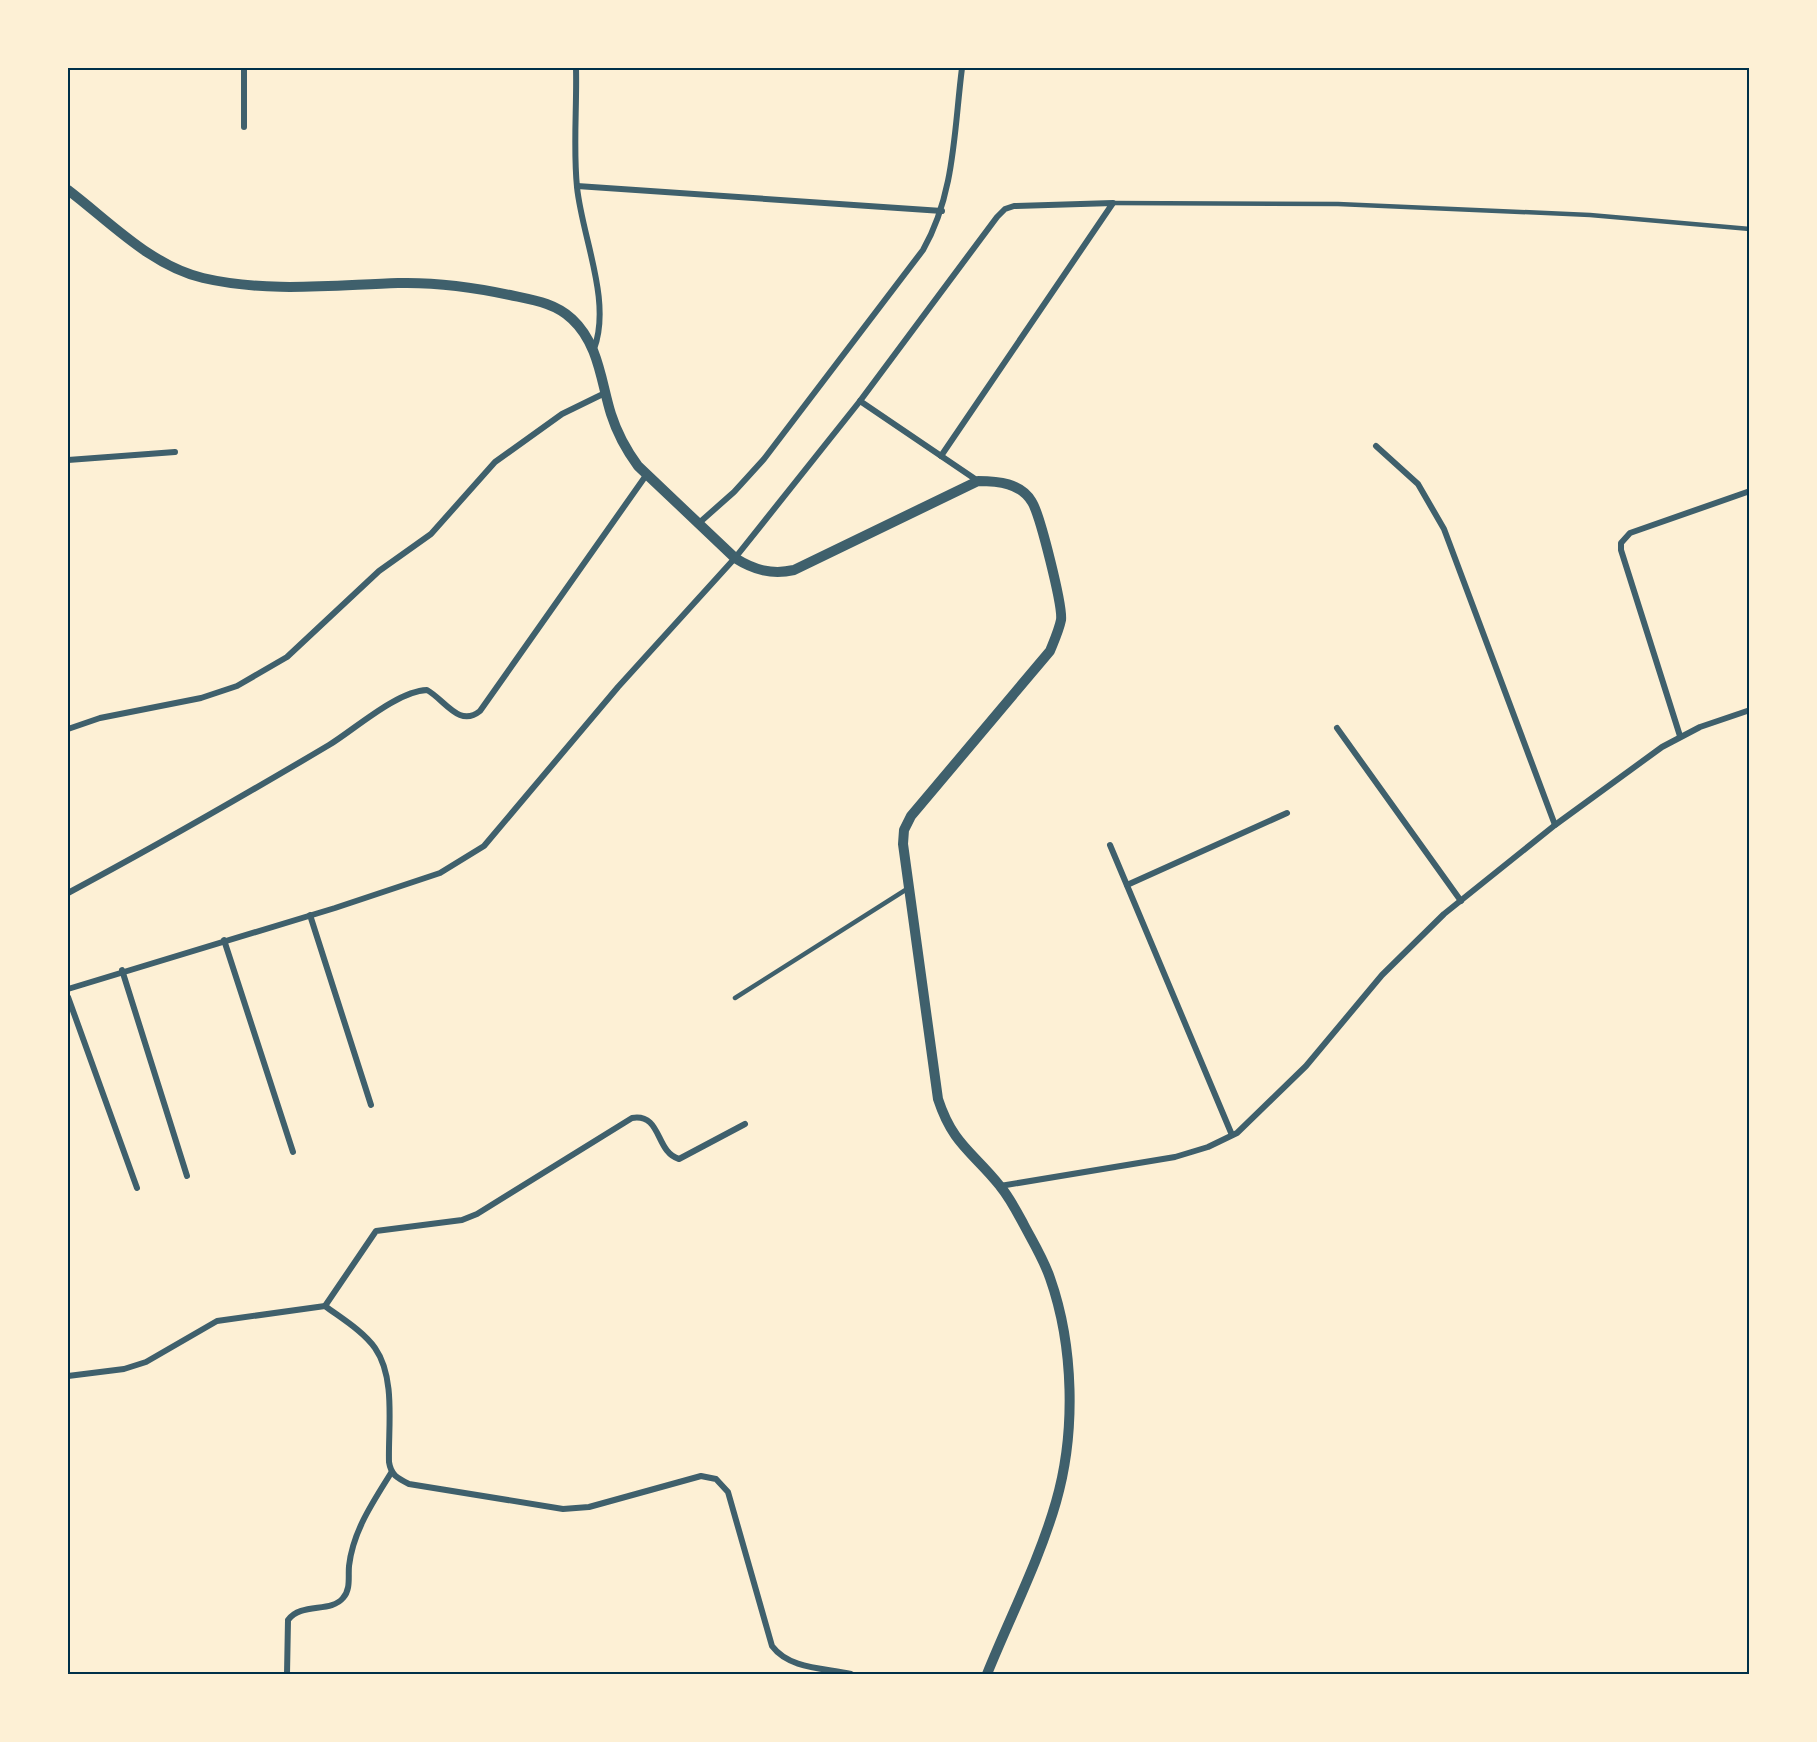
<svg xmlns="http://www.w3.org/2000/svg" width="1817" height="1742" viewBox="0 0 1817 1742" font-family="Merriweather,serif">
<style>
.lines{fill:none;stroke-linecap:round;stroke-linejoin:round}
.service{stroke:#3f606c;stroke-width:4.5}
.minor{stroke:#3f606c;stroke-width:6}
.tertiary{stroke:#3f606c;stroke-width:10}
.neatline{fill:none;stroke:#003049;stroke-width:2}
</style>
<rect width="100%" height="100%" fill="#fdf0d5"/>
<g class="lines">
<!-- service -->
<g class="service">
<path d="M1113 203 1338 204 1590 215 1750 229"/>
<path d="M735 998 907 889"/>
</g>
<!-- minor -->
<g class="minor">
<path d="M576 68C577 107 573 148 577 187 582 237 612 301 594 349"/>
<path d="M244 127V68"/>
<path d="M577 186 942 211"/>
<path d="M860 401 978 481"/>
<path d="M1376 446 1418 484 1444 529 1555 825"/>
<path d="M68 460 175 452"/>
<path d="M699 523 734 492 764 459 923 250C955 194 954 130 962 68"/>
<path d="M1337 728 1461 901"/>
<path d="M68 729 100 718 201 698 237 686 287 657 379 571 431 534 495 462 562 414 605 393"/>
<path d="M1680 736 1621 550V543L1630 533 1750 491"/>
<path d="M1110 845 1232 1135"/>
<path d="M1127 885 1287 813"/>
<path d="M68 893C156 846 243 796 329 745 355 729 397 691 427 690 445 700 459 728 480 711L647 474"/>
<path d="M310 915 371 1105"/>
<path d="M224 940 293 1152"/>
<path d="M122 970 187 1176"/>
<path d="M68 989 335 908 440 873 484 846 618 687 735 558 860 401 997 217 1005 209 1014 206 1113 203 941 456"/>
<path d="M68 997 137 1188"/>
<path d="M1000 1186 1175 1157 1208 1147 1237 1133 1306 1066 1382 975 1444 914 1555 825 1662 747 1700 727 1750 710"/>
<path d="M325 1306 376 1231 462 1220 477 1214 632 1118C662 1113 655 1152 679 1159L745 1124"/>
<path d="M68 1376 124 1369 146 1362 217 1321 325 1306C341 1318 363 1331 375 1348 396 1378 388 1427 389 1462 391 1475 397 1478 409 1484L563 1509 589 1507 701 1476 716 1479 728 1492 772 1646C789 1669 824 1668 851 1674"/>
<path d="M287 1674 288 1620C301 1602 331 1613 343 1598 351 1589 348 1577 349 1566 353 1531 373 1502 391 1473"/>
</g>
<!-- tertiary -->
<path class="tertiary" d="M68 190C109 221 151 266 203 278 268 293 333 285 398 283 436 282 473 287 510 295 533 300 555 303 572 319 599 344 601 382 611 414 617 433 627 451 638 466L735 558C754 570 772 575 794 570L978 481C998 481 1021 483 1032 502 1040 515 1063 606 1061 620 1059 630 1054 641 1050 651L911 816 904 830 903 844 938 1099C953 1145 973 1152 1000 1186 1010 1198 1017 1212 1024 1225 1033 1242 1044 1260 1050 1278 1074 1346 1076 1433 1056 1502 1039 1561 1010 1617 987 1674"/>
</g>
<!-- border -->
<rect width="1817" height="1742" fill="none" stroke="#fdf0d5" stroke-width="138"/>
<rect x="69" y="69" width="1679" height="1604" class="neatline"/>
</svg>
